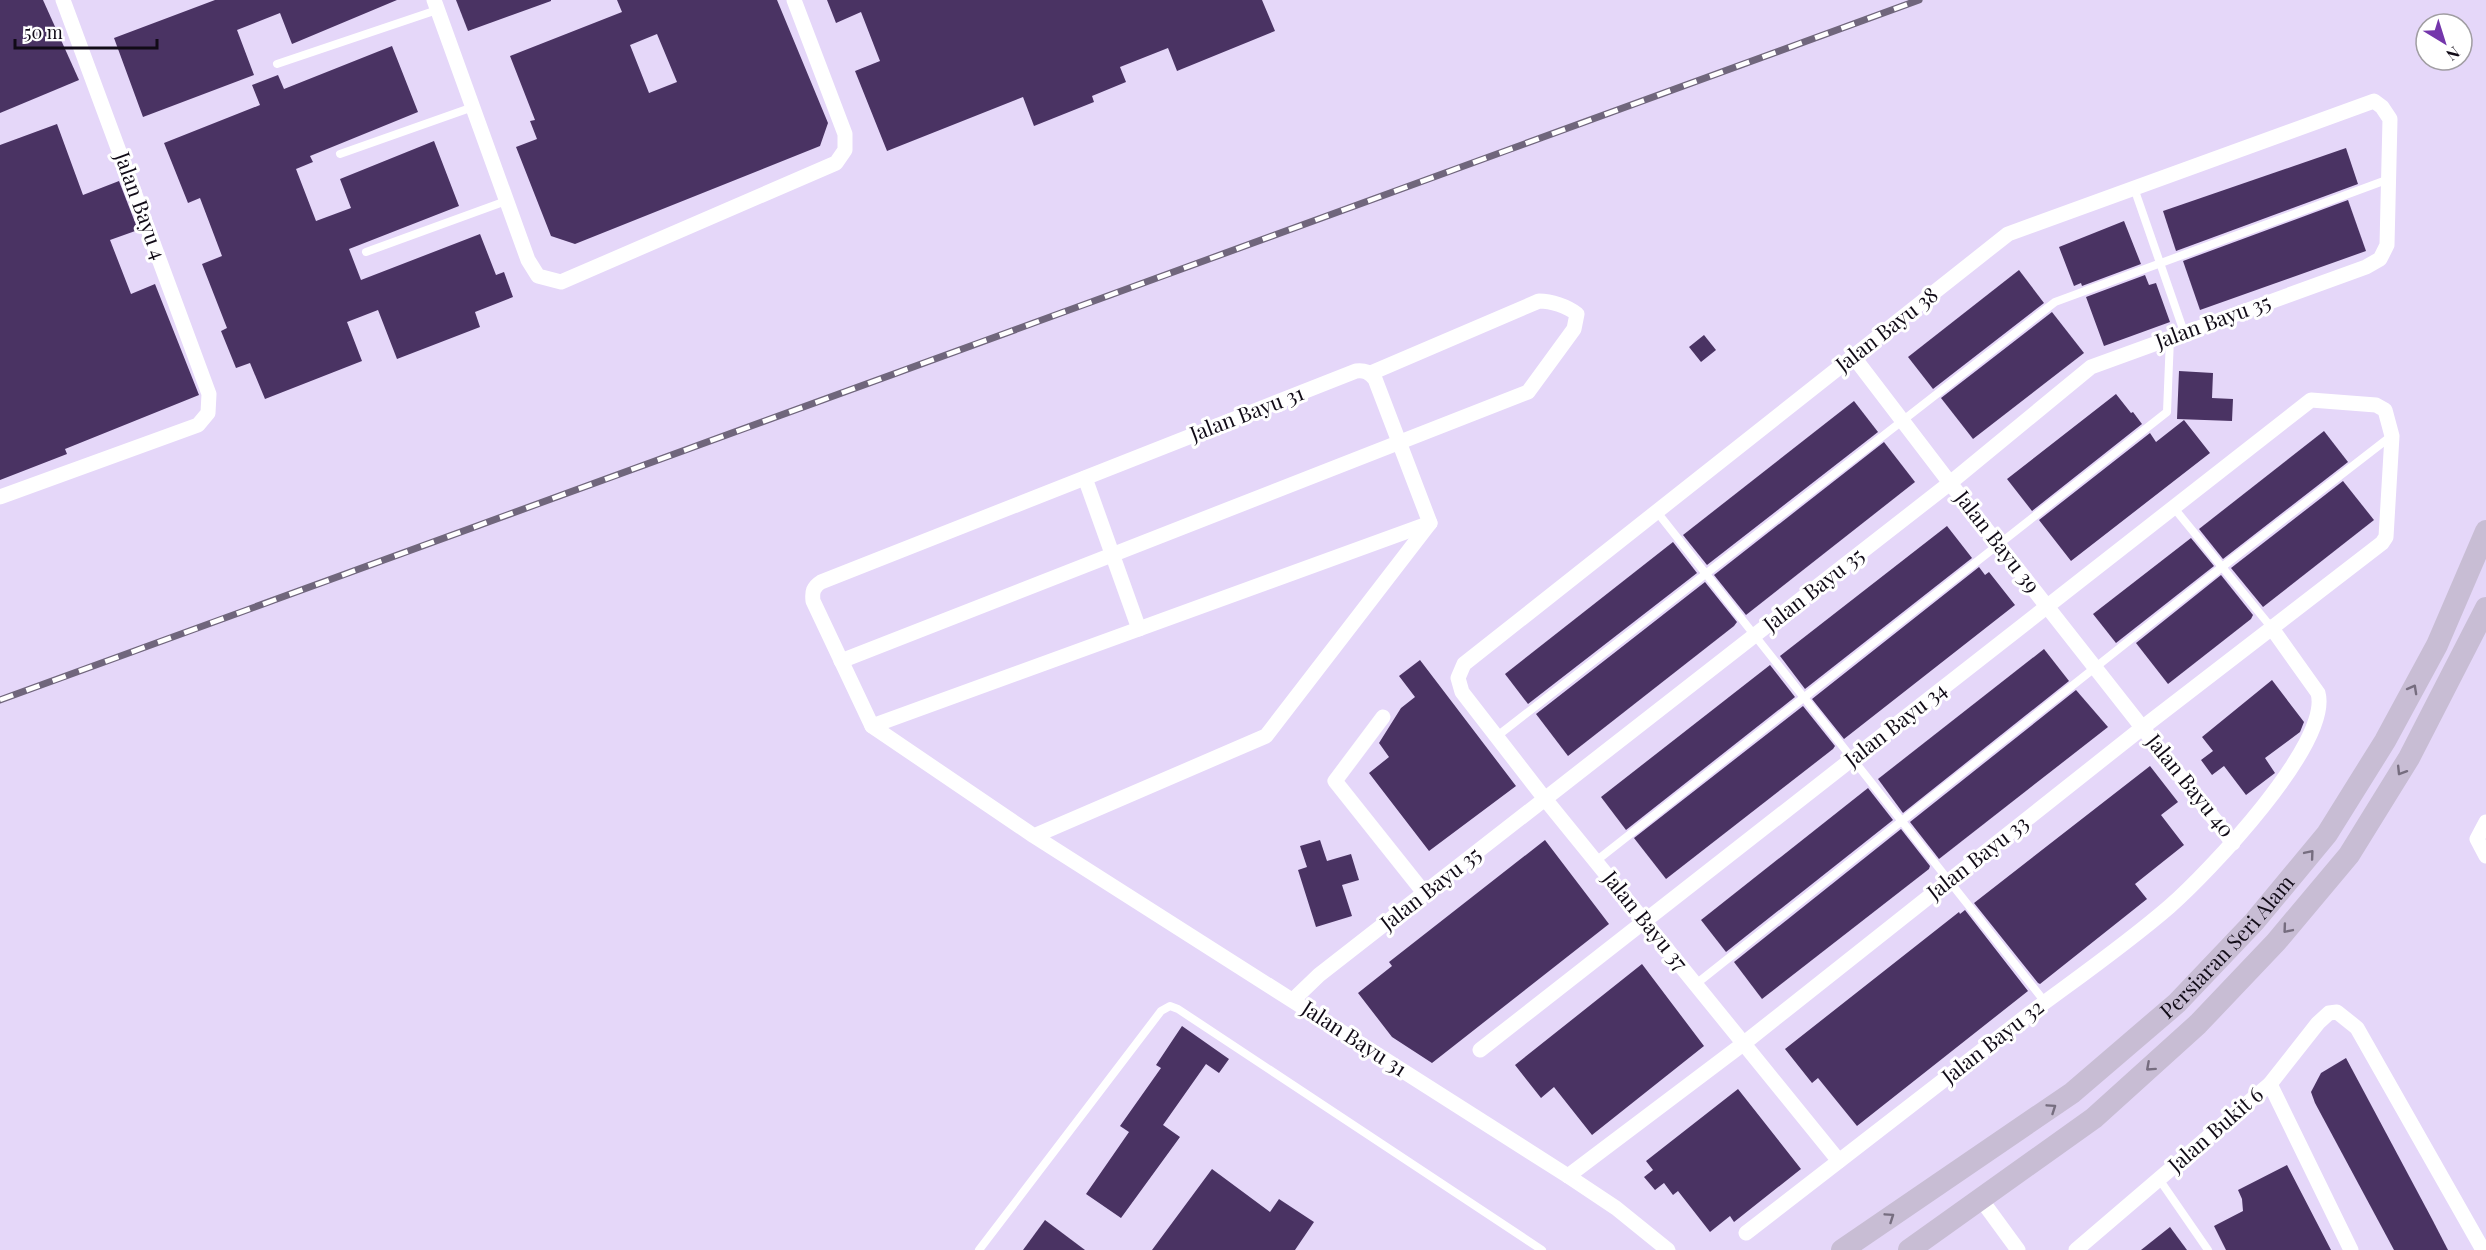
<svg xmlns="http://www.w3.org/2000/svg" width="2486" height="1250" viewBox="0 0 2486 1250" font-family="'Playfair Display',serif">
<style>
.building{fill:#4a3363;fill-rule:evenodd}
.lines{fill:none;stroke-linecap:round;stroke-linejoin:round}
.lane{stroke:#fff;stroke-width:8}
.street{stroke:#fff;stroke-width:15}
.secondary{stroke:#c8bdd4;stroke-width:22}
.rail-casing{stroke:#70667c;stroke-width:7}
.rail{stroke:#fff;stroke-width:4.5;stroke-dasharray:14;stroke-linecap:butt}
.oneway{stroke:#766d7f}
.labels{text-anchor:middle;stroke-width:6;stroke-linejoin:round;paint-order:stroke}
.street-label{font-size:21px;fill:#110b17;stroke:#fff}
</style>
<rect width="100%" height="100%" fill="#e5d7f9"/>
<!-- building -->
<g class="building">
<path d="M0 0H43L79 80 0 113Z"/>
<path d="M215 0H397L292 44 280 13 237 30 254 75 143 117 114 38Z"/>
<path d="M456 0H551V1L468 31Z"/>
<path d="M617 0H777L828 123 820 146 575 244 551 236 516 147 537 139 530 121 535 120 510 56 622 12ZM657 34 677 82 649 93 630 45Z"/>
<path d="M827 0H1262L1275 31 1177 71 1168 48 1120 67 1126 82 1092 96 1094 102 1034 126 1023 97 887 151 855 71 880 61 861 12 836 23Z"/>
<path d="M392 46 418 112 310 156 313 162 296 169 316 221 351 208 340 179 434 141 459 206 349 249 361 280 480 234 496 275 504 272 513 297 475 312 480 327 397 359 378 310 347 322 362 361 265 399 250 363 236 368 221 331 227 328 202 264 222 256 200 198 188 203 164 143 260 105 252 85 278 75 284 89Z"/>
<path d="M57 124 83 195 119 181 138 230 110 240 131 294 155 284 199 395 65 449 67 454 0 480V145Z"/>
<path d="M2346 148 2358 184 2176 251 2163 211Z"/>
<path d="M2348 200 2366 251 2200 310 2183 261Z"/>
<path d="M2124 221 2141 264 2082 286 2081 283 2074 286 2059 247Z"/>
<path d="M2019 270 2044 303 1933 389 1908 357Z"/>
<path d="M2145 275 2149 285 2156 283 2170 322 2104 346 2086 297Z"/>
<path d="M2052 312 2084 353 1973 439 1941 398Z"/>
<path d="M1704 335 1716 350 1701 362 1689 347Z"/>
<path d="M2179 371 2213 373 2212 398 2233 399 2232 421 2177 419Z"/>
<path d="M2116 394 2131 413 2133 412 2142 424 2032 511 2007 479Z"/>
<path d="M1854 401 1878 432 1707 565 1683 535Z"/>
<path d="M2184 420 2210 453 2071 561 2039 520 2150 433 2156 442Z"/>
<path d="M2324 431 2348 462 2223 559 2199 529Z"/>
<path d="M1884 442 1915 482 1746 615 1714 575Z"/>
<path d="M2343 481 2374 520 2263 607 2231 568Z"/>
<path d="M1947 526 1972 558 1805 689 1780 656Z"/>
<path d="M2191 538 2214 566 2116 643 2093 614Z"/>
<path d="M1673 542 1697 573 1528 704 1505 674Z"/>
<path d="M1979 567 1985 575 1989 572 2015 605 1844 739 1812 699Z"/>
<path d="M2221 575 2253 615 2251 619 2168 684 2136 643Z"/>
<path d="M1705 582 1737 622 1734 626 1568 756 1536 714Z"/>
<path d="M2044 649 2069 681 1903 813 1878 779Z"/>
<path d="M1420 660 1516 786 1429 851 1369 773 1389 757 1379 743 1401 708 1415 697 1399 676Z"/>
<path d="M1770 665 1795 697 1626 830 1601 797Z"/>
<path d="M2272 680 2304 722 2300 732 2265 758 2275 773 2246 795 2224 766 2212 775 2201 760 2213 751 2202 737Z"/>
<path d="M2076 690 2108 727 1939 859 1910 822Z"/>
<path d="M1803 706 1835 746 1833 749 1666 879 1634 838Z"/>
<path d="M2150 766 2178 802 2161 815 2184 845 2135 884 2147 899 2040 984 2038 983 1974 903Z"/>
<path d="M1868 788 1893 820 1726 952 1701 920Z"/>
<path d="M1901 829 1930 866 1929 869 1762 999 1734 962Z"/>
<path d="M1320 840 1327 861 1351 854 1359 880 1342 885 1352 916 1316 927 1298 870 1307 867 1300 846Z"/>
<path d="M1545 840 1609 924 1432 1063 1392 1037 1358 993 1392 966 1389 962Z"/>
<path d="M1965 910 2028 991 1857 1126 1818 1078 1812 1083 1785 1049 1959 912 1960 914Z"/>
<path d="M1642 964 1704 1046 1592 1135 1554 1087 1541 1098 1515 1065Z"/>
<path d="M1182 1026 1229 1059 1219 1073 1206 1064 1163 1125 1180 1137 1121 1218 1086 1194 1129 1132 1120 1126 1161 1068 1156 1065Z"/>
<path d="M2346 1058 2432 1219 2448 1250H2394L2315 1103 2311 1092 2321 1073Z"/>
<path d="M1738 1089 1801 1169 1734 1222 1730 1216 1710 1232 1678 1191 1673 1195 1664 1183 1655 1190 1644 1177 1653 1170 1646 1161Z"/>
<path d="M2287 1165 2331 1250H2226L2214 1226 2243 1211 2242 1199 2238 1190Z"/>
<path d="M1212 1169 1270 1212 1279 1199 1314 1222 1295 1250H1152Z"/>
<path d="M1045 1220 1085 1250H1023Z"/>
<path d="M2170 1227 2187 1250H2141Z"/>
</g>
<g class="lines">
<!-- lane -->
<g class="lane">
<path d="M277 64 437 10"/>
<path d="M340 154 473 107"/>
<path d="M2134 188 2184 332"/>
<path d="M366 252 506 201"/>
<path d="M2174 508 2271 627"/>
<path d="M1657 512 2045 1002"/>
<path d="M1496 737 2055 302 2389 179"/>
<path d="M1596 861 2167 412 2170 338"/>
<path d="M1696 984 2222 567 2390 437"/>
<path d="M2159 1179 2208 1250"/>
<path d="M979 1250 1161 1011 1170 1006 1178 1009 1542 1250"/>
</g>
<!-- street -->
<g class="street">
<path d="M434 0 528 260 538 276 561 282 836 163 845 150V134L794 0"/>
<path d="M1853 356 1950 483 2233 843"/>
<path d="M1085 478 1139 629"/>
<path d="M0 497 198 425 208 413 209 394 63 0"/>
<path d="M841 661 1528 392 1574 329 1577 314C1567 306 1551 301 1539 301L1371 373"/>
<path d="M1383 717 1335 781 1425 894"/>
<path d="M872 726 1430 523"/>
<path d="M2486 822 2477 839 2486 856"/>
<path d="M1034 836 1266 736 1430 523 1375 379C1369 372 1365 370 1356 371L821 582C813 587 812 592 813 601L872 726 1034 836 1568 1176 1616 1208 1668 1250"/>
<path d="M1293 1000 1319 975 1950 483 2091 367 2366 267 2380 259 2387 245 2390 119 2382 107 2374 101 2008 234 1464 664 1458 678 1462 692 1545 799 1839 1161"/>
<path d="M1480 1050 2311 400 2376 405 2385 410 2392 436 2386 537 2382 543 2142 728 1743 1044 1568 1176"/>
<path d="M2270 1084 2351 1250"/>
<path d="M1980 1198 2018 1250"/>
<path d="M1746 1233C1840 1160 1935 1087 2029 1014 2076 979 2125 945 2169 907 2207 874 2332 743 2318 693L2271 627"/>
<path d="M2076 1250 2270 1084 2318 1023 2329 1013 2337 1012 2357 1028 2483 1250"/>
</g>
<!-- secondary -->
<g class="secondary">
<path id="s1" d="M1842 1250 2072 1093 2177 1003 2254 922 2327 834 2385 741 2437 645 2486 531"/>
<path d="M1909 1250 2094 1118 2198 1024 2276 942 2349 855 2409 758 2486 608"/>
</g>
<!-- rail casing -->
<g class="rail-casing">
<path id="rail" d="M0 700 1919 0"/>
</g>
<!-- rail -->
<use href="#rail" class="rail"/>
</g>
<!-- one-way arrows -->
<defs><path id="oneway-chevron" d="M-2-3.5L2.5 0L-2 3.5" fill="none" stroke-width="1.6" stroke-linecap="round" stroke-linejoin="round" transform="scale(1.5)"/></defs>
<g class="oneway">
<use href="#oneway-chevron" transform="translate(2413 689) rotate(-61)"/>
<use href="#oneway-chevron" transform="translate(2401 771) rotate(122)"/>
<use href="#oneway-chevron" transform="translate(2310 854) rotate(-50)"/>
<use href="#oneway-chevron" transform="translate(2287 929) rotate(130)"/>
<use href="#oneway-chevron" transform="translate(2150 1067) rotate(138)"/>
<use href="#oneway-chevron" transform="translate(2052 1108) rotate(-34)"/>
<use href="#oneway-chevron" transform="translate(1890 1217) rotate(-34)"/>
</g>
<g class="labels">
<!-- street labels -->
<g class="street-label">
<text transform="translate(140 206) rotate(70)" y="7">Jalan Bayu 4</text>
<text transform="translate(2213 322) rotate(-20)" y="7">Jalan Bayu 35</text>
<text transform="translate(1887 330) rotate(-38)" y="7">Jalan Bayu 38</text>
<text transform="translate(1247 414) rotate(-21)" y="7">Jalan Bayu 31</text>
<text transform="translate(1997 542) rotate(52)" y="7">Jalan Bayu 39</text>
<text transform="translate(1814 590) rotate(-38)" y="7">Jalan Bayu 35</text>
<text transform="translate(1896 725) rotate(-38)" y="7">Jalan Bayu 34</text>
<text transform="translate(2190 786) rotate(51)" y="7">Jalan Bayu 40</text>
<text transform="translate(1978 858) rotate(-38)" y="7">Jalan Bayu 33</text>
<text transform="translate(1431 889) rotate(-38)" y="7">Jalan Bayu 35</text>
<text transform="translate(1645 921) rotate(51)" y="7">Jalan Bayu 37</text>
<text dy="7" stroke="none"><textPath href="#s1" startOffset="492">Persiaran Seri Alam</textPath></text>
<text transform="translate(1354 1039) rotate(33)" y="7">Jalan Bayu 31</text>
<text transform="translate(1993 1042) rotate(-38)" y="7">Jalan Bayu 32</text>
<text transform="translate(2216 1130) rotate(-41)" y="7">Jalan Bukit 6</text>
</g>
</g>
<!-- north arrow -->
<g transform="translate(2444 42) rotate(142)"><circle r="28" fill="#ffffff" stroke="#a09da2" stroke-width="1.5"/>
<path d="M0-4.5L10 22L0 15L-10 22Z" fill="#7436ab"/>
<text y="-9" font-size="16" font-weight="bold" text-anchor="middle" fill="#110b17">N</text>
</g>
<!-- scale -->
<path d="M15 39v9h142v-9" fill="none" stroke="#110b17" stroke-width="3"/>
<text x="24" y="39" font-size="18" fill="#110b17" stroke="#ffffff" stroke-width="4.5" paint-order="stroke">50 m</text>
</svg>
